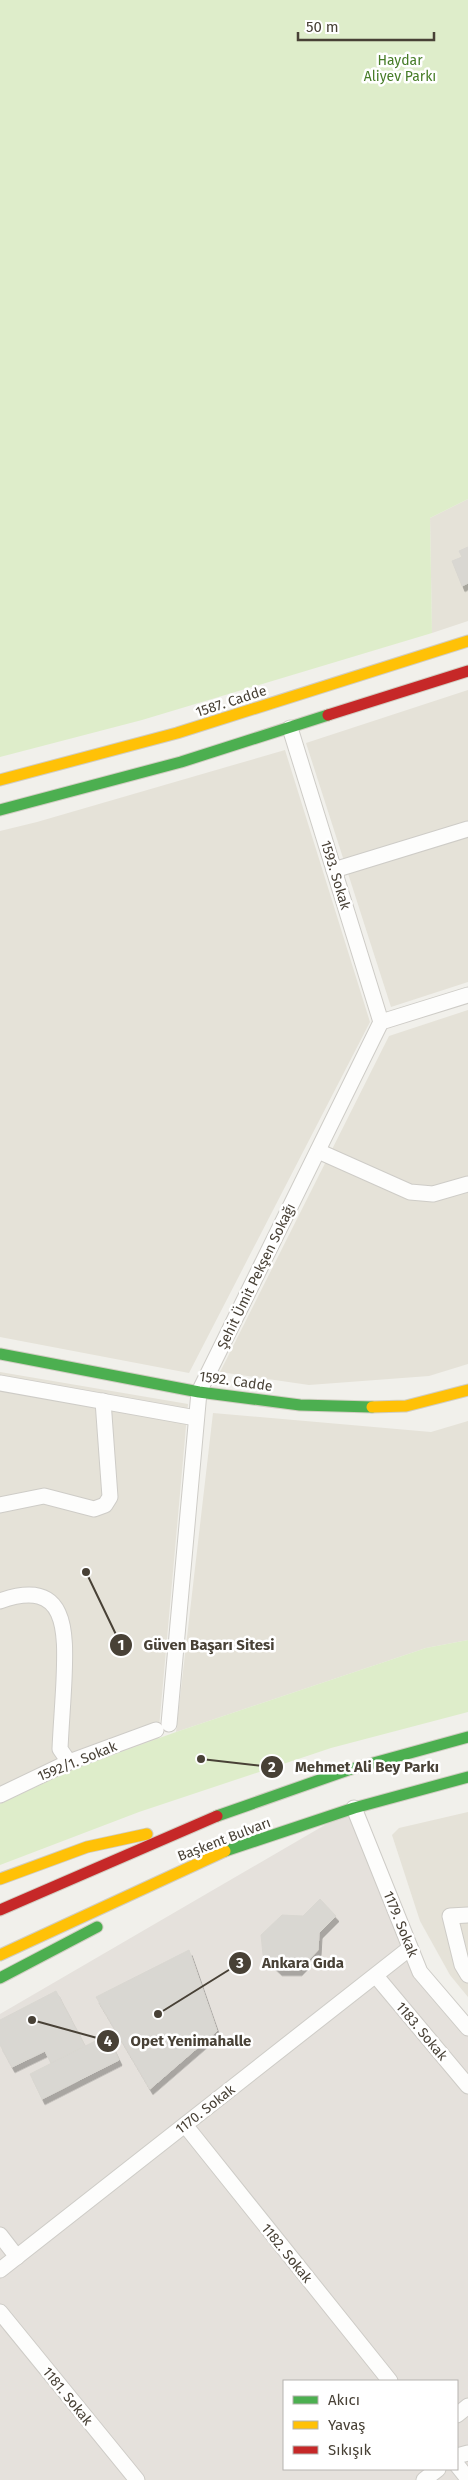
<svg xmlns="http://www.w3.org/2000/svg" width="468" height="2480" viewBox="0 0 468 2480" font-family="'Fira Sans',sans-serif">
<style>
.residential{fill:#e5e2d8}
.industrial{fill:#e5e1dc;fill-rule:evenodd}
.green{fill:#deedca}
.building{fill:#d9d7d2;stroke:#d9d7d1;filter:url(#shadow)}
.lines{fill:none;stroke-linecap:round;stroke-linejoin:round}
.street-casing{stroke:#ceccc7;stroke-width:17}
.fast-casing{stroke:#d1cdc2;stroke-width:13}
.slow-casing{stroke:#d1cdc2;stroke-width:13}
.jam-casing{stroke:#d1cdc2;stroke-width:13}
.street{stroke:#fdfdfc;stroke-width:15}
.fast{stroke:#4caf50;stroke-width:11}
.slow{stroke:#ffc107;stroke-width:11}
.jam{stroke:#c62828;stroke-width:11}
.labels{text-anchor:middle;stroke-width:5;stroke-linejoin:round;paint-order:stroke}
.park-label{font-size:14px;fill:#467c27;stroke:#fff}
.street-label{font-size:14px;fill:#484136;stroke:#fff}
.leader{fill:none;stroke:#484136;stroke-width:2}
.callout-dot{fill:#484136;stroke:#fff;stroke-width:2}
.mark-label{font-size:15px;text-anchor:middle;font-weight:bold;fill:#fff}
.callout-label{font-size:15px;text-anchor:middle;font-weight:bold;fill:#484136;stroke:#fff;stroke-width:5;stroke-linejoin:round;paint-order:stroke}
</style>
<defs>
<filter id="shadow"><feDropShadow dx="3" dy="5.5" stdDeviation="0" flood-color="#0004"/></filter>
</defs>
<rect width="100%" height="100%" fill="#f1f0eb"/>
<!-- residential -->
<g class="residential">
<path d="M468 499V621L432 633 430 518Z"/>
<path d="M468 690V982L391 1007 306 743Z"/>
<path d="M285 750 370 1022 189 1373 0 1337V831L37 822Z"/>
<path d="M468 1010V1364L429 1376 309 1385 220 1372 389 1036Z"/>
<path d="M0 1372 188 1404 158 1739 74 1769 0 1804Z"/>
<path d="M213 1413 431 1432 468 1421V1640L426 1648 176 1732Z"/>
<path d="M468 1812V1997L450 1975 420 1921 392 1835 399 1828Z"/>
</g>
<!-- industrial -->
<path class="industrial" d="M354 1808 410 1948 468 2026V2480H0V2014ZM284 2381H457V2469H284Z"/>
<!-- green -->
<g class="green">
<path d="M0 0H468V499L430 518 432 633 142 720 0 757Z"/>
<path d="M468 1640V1712L331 1748 139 1812 0 1865V1804L74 1769 176 1732 426 1648Z"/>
</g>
<!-- building -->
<g class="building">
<path d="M468 547V583L462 586 452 561 462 557 459 551Z"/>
<path d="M320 1899 336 1916 319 1933 318 1950 299 1970H279L263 1955 261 1935 282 1915 303 1916Z"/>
<path d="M189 1950 217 2031 150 2089 96 1997Z"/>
<path d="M56 1991 85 2046 51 2063 45 2051 12 2067 0 2045V2020Z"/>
<path d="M107 2035 119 2060 42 2099 30 2074Z"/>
</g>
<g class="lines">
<!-- street casing -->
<g class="street-casing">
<g id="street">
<path d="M290 728 381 1022"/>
<path d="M334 870 468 829"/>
<path d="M318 1151 410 1192 433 1194 468 1184"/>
<path d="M0 1383 196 1418"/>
<path d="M0 1505 44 1496 94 1509 105 1505 110 1497 103 1401"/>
<path d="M0 1601C68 1577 66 1631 64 1680 63 1703 61 1726 60 1749L69 1762"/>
<path d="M169 1724 199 1392 381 1022 468 995"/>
<path d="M0 1795 69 1762 156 1730"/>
<path d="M354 1808 420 1972 468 2028"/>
<path d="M468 1915 450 1916 462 1965 468 1975"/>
<path d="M376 1976 468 2086"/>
<path d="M185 2125 390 2381"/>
<path d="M0 2235 17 2257"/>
<path d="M0 2270 410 1948"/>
<path d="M0 2312 137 2480"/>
<path d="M457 2415 468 2406"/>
<path d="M457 2456 468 2453"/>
<path d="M457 2465 468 2479"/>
<path d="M424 2480 438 2469"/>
</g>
</g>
<!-- fast casing -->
<g class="fast-casing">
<g id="fast">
<path d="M0 810 181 762 328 715"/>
<path d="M0 1354 199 1392 300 1405 372 1407"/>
<path d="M217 1816 348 1770 468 1737"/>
<path d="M225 1851 354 1808 468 1777"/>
<path d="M0 1978 97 1927"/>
</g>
</g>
<!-- slow casing -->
<g class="slow-casing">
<g id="slow">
<path d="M0 780 177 733 468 641"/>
<path d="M372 1407 406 1406 468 1390"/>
<path d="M0 1879 87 1847 147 1834"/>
<path d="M0 1955 225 1851"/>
</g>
</g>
<!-- jam casing -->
<g class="jam-casing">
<g id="jam">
<path d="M328 715 468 671"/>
<path d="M0 1910 217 1816"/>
</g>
</g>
<!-- street -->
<use href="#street" class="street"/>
<!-- fast -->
<use href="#fast" class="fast"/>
<!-- slow -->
<use href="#slow" class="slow"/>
<!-- jam -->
<use href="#jam" class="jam"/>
</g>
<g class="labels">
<!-- park labels -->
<g class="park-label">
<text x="400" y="65">Haydar<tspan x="400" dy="16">Aliyev Parkı</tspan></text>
</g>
<!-- street labels -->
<g class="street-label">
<text transform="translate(231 701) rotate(-18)" y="5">1587. Cadde</text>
<text transform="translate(336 875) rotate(73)" y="5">1593. Sokak</text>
<text transform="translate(256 1276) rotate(-64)" y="5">Şehit Ümit Pekşen Sokağı</text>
<text transform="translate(236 1381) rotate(8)" y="5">1592. Cadde</text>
<text transform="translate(77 1761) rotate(-22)" y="5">1592/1. Sokak</text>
<text transform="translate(224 1839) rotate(-21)" y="5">Başkent Bulvarı</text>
<text transform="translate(401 1924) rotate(68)" y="5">1179. Sokak</text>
<text transform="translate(422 2031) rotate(50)" y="5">1183. Sokak</text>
<text transform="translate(205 2109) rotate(-38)" y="5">1170. Sokak</text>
<text transform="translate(287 2253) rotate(51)" y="5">1182. Sokak</text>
<text transform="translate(68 2396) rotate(51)" y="5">1181. Sokak</text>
</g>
</g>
<!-- callouts -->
<path class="leader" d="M86 1572L121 1645M201 1759L272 1767M158 2014L240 1963M32 2020L108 2041"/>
<g class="callout-dot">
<circle cx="86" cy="1572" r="5"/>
<circle cx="201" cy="1759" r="5"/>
<circle cx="158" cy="2014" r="5"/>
<circle cx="32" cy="2020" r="5"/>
<circle cx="121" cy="1645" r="12"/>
<circle cx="272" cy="1767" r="12"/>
<circle cx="240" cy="1963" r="12"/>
<circle cx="108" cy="2041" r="12"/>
</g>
<g class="mark-label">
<text x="121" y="1650">1</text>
<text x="272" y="1772">2</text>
<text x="240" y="1968">3</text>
<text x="108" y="2046">4</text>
</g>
<g class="callout-label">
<text x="209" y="1650">Güven Başarı Sitesi</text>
<text x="367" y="1772">Mehmet Ali Bey Parkı</text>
<text x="303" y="1968">Ankara Gıda</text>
<text x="191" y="2046">Opet Yenimahalle</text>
</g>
<!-- legend -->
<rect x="283" y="2380" width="175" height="90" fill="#ffffff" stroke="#b6b3af"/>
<rect x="293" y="2396" width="25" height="8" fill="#4caf50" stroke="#b6b3af"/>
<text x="328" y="2405" font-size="15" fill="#484136">Akıcı</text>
<rect x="293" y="2421" width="25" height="8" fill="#ffc107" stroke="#b6b3af"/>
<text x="328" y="2430" font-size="15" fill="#484136">Yavaş</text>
<rect x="293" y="2446" width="25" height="8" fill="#c62828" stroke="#b6b3af"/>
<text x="328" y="2455" font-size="15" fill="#484136">Sıkışık</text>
<!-- scale -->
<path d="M298 32v8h136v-8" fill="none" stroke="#484136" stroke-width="2.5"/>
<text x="306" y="32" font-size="15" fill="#484136" stroke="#ffffff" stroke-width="4" paint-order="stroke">50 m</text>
</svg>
